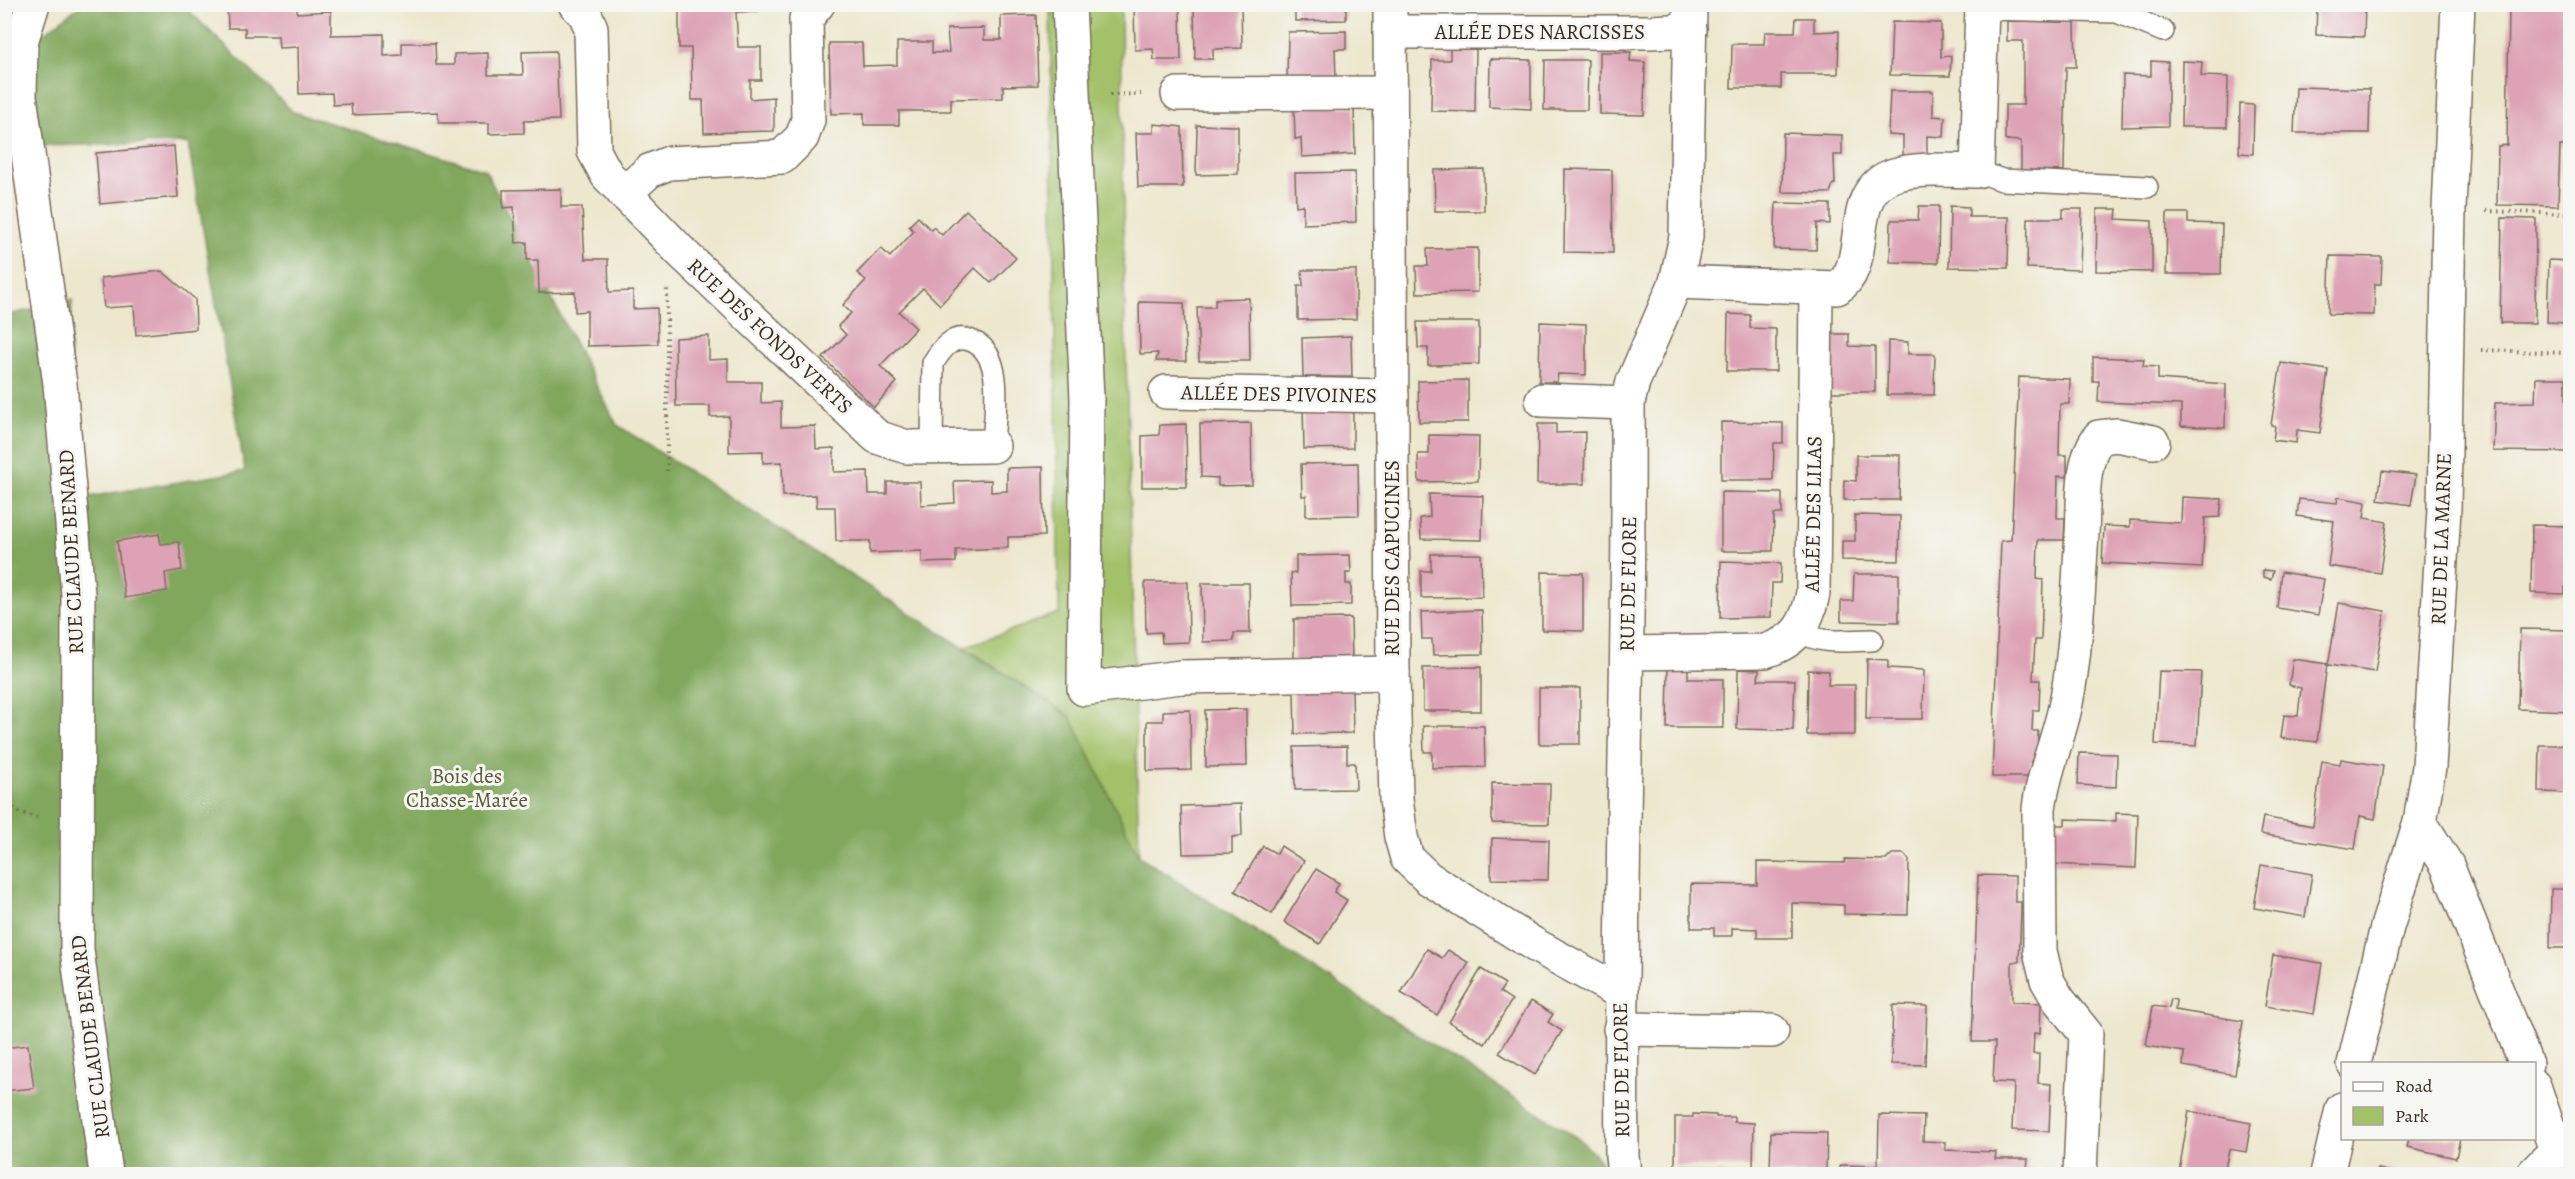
<svg xmlns="http://www.w3.org/2000/svg" width="2575" height="1179" viewBox="0 0 2575 1179" font-family="Alegreya,serif">
<style>
.green{fill:#a2c169;stroke:#6e7644;stroke-width:1.5}
.forest{fill:#81a75d;stroke:#5e683e;stroke-width:1.5}
.building{fill:#dda2b5}
.lines{fill:none;stroke-linecap:round;stroke-linejoin:round}
.service-casing{stroke:#796c5b;stroke-width:24}
.pedestrian-casing{stroke:#796c5b;stroke-width:36}
.minor-casing{stroke:#796c5b;stroke-width:36}
.tertiary-casing{stroke:#796c5b;stroke-width:36}
.path{stroke:#796c5b;stroke-width:4;stroke-dasharray:1.5 4.5;stroke-linecap:butt}
.service{stroke:#fff;stroke-width:21}
.pedestrian{stroke:#fff;stroke-width:33}
.minor{stroke:#fff;stroke-width:33}
.tertiary{stroke:#fff;stroke-width:33}
.labels{text-anchor:middle;stroke-width:6;stroke-linejoin:round;paint-order:stroke}
.street-label{font-size:21px;fill:#3b2a1e;stroke:#f6f6f2}
.park-label{font-size:21px;fill:#5a5734;stroke:#f6f6f2}
</style>
<rect width="100%" height="100%" fill="#f6f6f2"/>
<filter id="ink" filterUnits="userSpaceOnUse"><feTurbulence type="fractalNoise" baseFrequency=".0167" numOctaves="2"/><feDisplacementMap in="SourceGraphic" scale="12" xChannelSelector="R" yChannelSelector="G"/><feConvolveMatrix kernelMatrix="1 2 1 2 8 2 1 2 1" color-interpolation-filters="sRGB"/></filter>
<filter id="wash" filterUnits="userSpaceOnUse"><feTurbulence type="fractalNoise" baseFrequency=".008" numOctaves="4" result="noise"/><feDisplacementMap in="SourceGraphic" scale="24" xChannelSelector="R" yChannelSelector="G"/><feGaussianBlur stdDeviation="1.35" result="paint"/><feColorMatrix in="noise" values="0 0 0 0 0 0 0 0 0 0 0 0 0 0 0 0 0 1.4 0 .05"/><feComposite in="paint" operator="in"/></filter>
<g filter="url(#wash)">
<rect width="100%" height="100%" fill="#ede7cd"/>
<!-- green -->
<path class="green" d="M1050 5H1121L1124 278 1139 856 1070 716 964 647 1059 613Z"/>
<!-- forest -->
<path class="forest" d="M81 5H183L293 112 485 170 617 425 1070 716 1139 856 1582 1141 1612 1174H5L4 316 72 300 64 501 245 471 188 143 36 146 35 40Z"/>
<g id="blocks">
<!-- building -->
<g class="building">
<path d="M227 4H297V13L331 11V35L384 34V56L402 55V43H435L436 65H454V54L488 53V75H523L522 52 556 51 559 120 524 121V133L489 134V123H439L438 112 352 115 351 104 333 105 332 93 299 94 298 47 279 48 278 36H245V28H228Z"/>
<path d="M679 4H759V11L736 12 738 47H761V80H750V99L774 97V131L704 133 703 100H692L691 48H679Z"/>
<path d="M1134 4H1180L1181 60H1154L1153 49 1135 50Z"/>
<path d="M1194 4H1241L1242 48 1213 49V59H1195Z"/>
<path d="M1295 4H1346V20L1295 21Z"/>
<path d="M2317 4H2365L2364 37 2316 35Z"/>
<path d="M2509 4H2570L2568 146H2560L2558 206 2497 205 2498 146 2507 145Z"/>
<path d="M1036 15 1038 85 1003 86V98L951 99V111H899V125H864V113L831 114 829 43H862L863 66 897 65V42H932V53L949 52 947 29 984 28V40H1001V16Z"/>
<path d="M1796 18H1814V32L1839 31 1838 74H1781V88H1731L1732 44H1764L1765 32H1795Z"/>
<path d="M2007 21 2075 22 2076 67H2066L2064 171 2021 170V141L2005 140V105H2023V41H2007Z"/>
<path d="M1892 22 1941 23V57L1951 56 1950 76 1890 75Z"/>
<path d="M1346 31V49H1335L1336 78 1287 79 1288 32Z"/>
<path d="M1450 49H1476L1475 112 1431 111 1432 60H1450Z"/>
<path d="M1600 52H1631L1630 61 1645 62 1644 115 1600 114Z"/>
<path d="M1490 59 1531 60V109L1489 107Z"/>
<path d="M1545 60H1588L1587 110H1544Z"/>
<path d="M2151 61 2168 62V126L2122 127 2123 75 2151 76Z"/>
<path d="M2182 61 2202 62 2201 76 2228 77 2227 127H2181Z"/>
<path d="M2296 87 2370 89 2369 133H2294Z"/>
<path d="M1890 91H1933V116L1945 117 1944 137 1927 136V155H1903V136L1888 135Z"/>
<path d="M2240 104 2254 105 2253 154 2239 153Z"/>
<path d="M1294 107H1354L1355 154 1302 157 1301 138 1295 139Z"/>
<path d="M1154 124 1182 127 1183 187H1138L1136 133H1154Z"/>
<path d="M1197 125 1238 126V174L1196 175Z"/>
<path d="M1783 133 1842 135V155H1834L1835 184H1833L1830 193 1782 192Z"/>
<path d="M174 146 178 197 100 204 96 153Z"/>
<path d="M1484 169V211H1435L1434 170Z"/>
<path d="M1565 169 1612 170 1613 253 1564 252Z"/>
<path d="M1355 172 1356 222 1303 224V205L1296 206 1295 173Z"/>
<path d="M561 189V207H582L585 259H608L609 292 633 291V309L657 308 658 344 587 346V311L575 312V292L539 293 538 260H527V242L516 243 514 207 503 208V190Z"/>
<path d="M1776 203 1830 204V224L1817 223 1816 250 1774 249Z"/>
<path d="M1919 206H1939L1938 263 1890 262 1891 220H1918Z"/>
<path d="M1950 206 1969 207V217H2009L2008 268 1949 267Z"/>
<path d="M2063 209H2082L2080 270 2027 268 2028 218H2063Z"/>
<path d="M2097 209H2117L2116 219 2152 221V272L2096 271Z"/>
<path d="M966 210 1016 258 991 283 975 268 940 305 923 288 899 312 916 328 880 366 897 382 874 407 823 358 846 335 838 326 851 313 843 305 866 280 857 273 881 248 890 257 914 231 909 226 918 217 931 230 933 227 942 235Z"/>
<path d="M2167 213H2188V223L2222 224 2221 274H2166Z"/>
<path d="M2502 218 2536 219 2535 323H2500Z"/>
<path d="M1478 248V292L1417 293 1416 266H1428L1427 249Z"/>
<path d="M2330 256 2382 257 2381 284H2375L2374 315 2328 314Z"/>
<path d="M2549 260 2570 261V323L2547 322Z"/>
<path d="M1302 270H1356V319L1298 320V286H1303Z"/>
<path d="M162 271 195 299 196 329 136 335 134 306 104 308 101 278Z"/>
<path d="M1249 298 1250 361H1199L1197 307H1215V299Z"/>
<path d="M1139 302 1184 303 1186 361H1156L1158 353 1140 354Z"/>
<path d="M1728 314 1750 315V328L1776 329V371H1727Z"/>
<path d="M1417 322H1479V364L1428 365V348H1418Z"/>
<path d="M1540 322 1586 324V375L1558 374 1557 382H1539Z"/>
<path d="M1827 334H1849V346L1875 347V392H1827Z"/>
<path d="M709 336V360L728 359V382H761V403L781 402V427L815 426 816 449 834 448V472L868 471 869 494H887V482H920L921 505 955 503 954 481 991 480V492L1007 491V468L1043 467 1044 536 1008 537V548L956 550V562L922 563V551L870 553V541H836L835 507H817L816 495 783 496 782 462 763 463V451L729 452V416L710 417V406H676L675 338Z"/>
<path d="M1351 336 1352 377H1303L1302 338Z"/>
<path d="M1888 341 1908 342V354H1935L1934 395H1887Z"/>
<path d="M2093 357 2144 359 2143 366 2158 367V379L2226 384 2225 428 2181 426V405L2098 402 2099 381 2093 382Z"/>
<path d="M2281 363 2328 370 2320 433 2297 430 2296 443 2273 440 2275 426 2271 425Z"/>
<path d="M2019 377 2070 379 2069 404H2060L2059 455H2067V477L2058 476 2057 518H2065L2064 540H2038L2037 579 2043 580 2041 640H2035L2033 680H2040L2039 710H2033L2032 731H2038L2037 761H2031L2030 777H1992L2001 541 2011 540Z"/>
<path d="M2536 378H2566V403H2570V452L2493 451 2495 403 2535 402Z"/>
<path d="M1468 380V422H1419L1418 381Z"/>
<path d="M1353 405V448L1304 449 1303 406Z"/>
<path d="M1721 422 1783 423V443H1774L1773 480H1721Z"/>
<path d="M1251 423 1252 485 1218 486V478L1201 477 1200 424Z"/>
<path d="M1186 424 1187 487H1142V436L1159 435 1160 425Z"/>
<path d="M1538 424H1556V433L1585 432 1584 484H1537Z"/>
<path d="M1429 435 1479 436 1478 481 1419 482 1418 454H1429Z"/>
<path d="M1856 455H1900L1899 500H1844V480L1856 481Z"/>
<path d="M1358 463 1359 515 1306 516V496H1302L1301 464Z"/>
<path d="M2382 471 2416 475 2411 505 2378 500Z"/>
<path d="M1721 492 1782 493V514H1774L1773 551H1721Z"/>
<path d="M1429 494 1483 496 1482 540 1421 539 1420 518 1430 517Z"/>
<path d="M2182 497 2222 499 2220 517 2205 518 2202 568 2102 563 2104 526 2130 527V520L2181 523Z"/>
<path d="M2338 497 2366 502 2364 518 2387 522 2380 573 2328 566 2334 521 2297 516 2299 499 2337 503Z"/>
<path d="M1855 515 1900 516 1899 561 1842 560V541H1855Z"/>
<path d="M2532 525 2570 526V587H2565V594L2531 593Z"/>
<path d="M159 534 161 544 179 542 182 570 165 573 167 591 125 598 117 541Z"/>
<path d="M1431 554H1481L1482 597 1421 598V571H1431Z"/>
<path d="M1350 555 1351 573H1346V584H1351V605L1292 606 1291 573H1296V556Z"/>
<path d="M1721 561 1781 563 1780 583H1772L1771 617 1720 618Z"/>
<path d="M2263 570 2273 571 2271 579 2263 577Z"/>
<path d="M1542 572 1583 573V631L1542 630Z"/>
<path d="M2281 572 2324 579 2318 615 2277 608Z"/>
<path d="M1854 574H1899V622L1841 621V601H1853Z"/>
<path d="M1145 582H1188L1189 642 1162 643 1161 632 1146 633Z"/>
<path d="M1202 583H1249L1250 633H1234V641L1203 642Z"/>
<path d="M2339 603 2385 611 2375 672 2328 665Z"/>
<path d="M1482 610 1483 654 1433 655 1432 639H1422L1421 612Z"/>
<path d="M1351 618 1352 661 1294 662V619Z"/>
<path d="M2520 629 2570 630V711L2518 709Z"/>
<path d="M1867 659 1888 660V668L1924 670 1923 719H1866Z"/>
<path d="M2293 659 2327 664 2317 742 2281 738 2284 715 2298 716 2301 688 2289 685Z"/>
<path d="M1481 667V711H1423V668Z"/>
<path d="M1668 668 1688 669V679H1723V728H1667Z"/>
<path d="M1738 669 1759 670 1758 680H1795L1793 730 1737 729Z"/>
<path d="M1808 670 1829 671 1828 685H1855V735H1807Z"/>
<path d="M2159 671 2201 672 2197 746 2155 744Z"/>
<rect x="1539" y="688" width="41" height="56"/>
<path d="M1352 690 1353 733 1295 734 1294 691Z"/>
<path d="M1246 709 1247 766 1206 767 1205 710Z"/>
<path d="M1190 710 1191 770 1147 771V721H1163V711Z"/>
<path d="M1423 726H1484L1485 767 1432 768V752H1424Z"/>
<path d="M2540 745H2570V793L2539 792Z"/>
<path d="M1347 746V763H1355L1356 789 1295 790 1294 747Z"/>
<path d="M2079 753 2117 754 2116 787 2078 785Z"/>
<path d="M2341 759 2383 766 2375 819 2360 816 2355 849 2260 834 2263 817 2313 826 2322 761 2340 764Z"/>
<path d="M1492 783 1550 784 1549 824 1492 823Z"/>
<path d="M1241 804 1242 836 1232 837V853L1183 854 1181 806Z"/>
<path d="M2116 813 2138 814 2136 868 2053 864 2054 825H2065V819L2116 821Z"/>
<path d="M1492 838 1549 840 1548 880 1491 879Z"/>
<path d="M1263 846 1277 854 1281 846 1304 861 1272 914 1235 891Z"/>
<path d="M1892 854H1904L1909 860 1908 915 1844 914V905L1792 903V938H1757V929L1732 928V936H1714V928H1691V884L1757 885V862L1844 863 1845 859 1886 860Z"/>
<path d="M2261 865 2312 874 2305 917 2254 908Z"/>
<path d="M1316 869 1339 883 1334 892 1347 900 1320 944 1284 922Z"/>
<path d="M1978 875 2015 876V902H2021V912L2019 962H2012V1002L2041 1003 2040 1034 2034 1033 2033 1054H2039L2038 1083 2051 1084 2049 1131 2012 1130 2014 1083 1993 1082 1995 1042H1972Z"/>
<path d="M2551 889H2570V948H2550Z"/>
<path d="M1427 949 1442 958 1448 950 1469 963 1437 1015 1401 993Z"/>
<path d="M2273 955 2322 963 2314 1014 2265 1006Z"/>
<path d="M1481 969 1505 984 1500 992 1512 1000 1485 1044 1449 1022Z"/>
<path d="M2171 999 2176 1000 2175 1010 2243 1021 2235 1075 2183 1066 2184 1052 2146 1046 2153 1006 2169 1008Z"/>
<path d="M1531 1001 1553 1014 1548 1022 1562 1031 1535 1075 1499 1053Z"/>
<path d="M1893 1005 1927 1006 1925 1065 1891 1064Z"/>
<path d="M28 1045 34 1088 4 1091V1048Z"/>
<path d="M2189 1111 2251 1123 2246 1152 2229 1149 2224 1174 2179 1172Z"/>
<path d="M1693 1114 1716 1115V1117H1734V1122L1754 1123 1753 1167 1675 1166V1117H1693Z"/>
<path d="M1879 1115 1924 1116 1923 1141 1945 1142V1150L1996 1152 1995 1159H2028L2027 1169H2048V1174H1840V1165L1878 1166Z"/>
<path d="M1771 1132 1827 1133 1826 1174H1770Z"/>
<path d="M2409 1138H2460L2456 1158 2407 1147Z"/>
<path d="M2378 1169 2400 1174H2376Z"/>
</g>
</g>
</g>
<g filter="url(#ink)">
<use href="#blocks" fill-opacity="0" stroke="#796c5b" stroke-width="1.5"/>
<g class="lines">
<!-- service casing -->
<g class="service-casing">
<g id="service">
<path d="M1982 9 2117 12 2163 31"/>
<path d="M1977 171 2002 180 2147 187"/>
<path d="M932 447 933 363C941 350 952 334 969 340 1007 351 994 415 993 446"/>
<path d="M1799 630C1819 646 1849 640 1872 640"/>
</g>
</g>
<!-- pedestrian casing -->
<g class="pedestrian-casing">
<path id="pedestrian" d="M1069 4 1087 399 1084 689 1181 677"/>
</g>
<!-- minor casing -->
<g class="minor-casing">
<g id="minor">
<path d="M33 4 21 42 20 96 60 384 78 594 77 950 106 1174"/>
<path d="M575 4 585 14 591 28 594 151 607 175 683 254 877 437 907 447 993 446"/>
<path d="M1390 4 1393 673 1396 799 1401 837 1407 858 1428 878 1535 945 1620 992"/>
<path d="M1390 32H1651L1690 30"/>
<path d="M1178 94 1390 93"/>
<path d="M624 194 649 171 669 163 782 157 802 137 808 120 806 19 818 4"/>
<path d="M1676 282 1837 288C1874 265 1842 192 1894 175 1920 167 1951 171 1977 171L1982 4"/>
<path d="M1166 392 1392 396"/>
<path d="M1542 400 1628 403"/>
<path d="M1628 653 1765 651C1797 641 1807 624 1813 593L1816 288"/>
<path d="M1181 677 1393 673"/>
<path d="M2420 822 2447 865 2526 1064"/>
<path d="M1620 1029 1772 1031"/>
<path d="M2354 1064 2387 927 2420 822 2429 767 2444 509 2449 210 2458 4"/>
<path d="M2534 1086 2564 1174"/>
<path d="M1624 1174 1622 1156C1619 905 1630 654 1628 403L1633 382 1676 282 1686 237 1690 4"/>
<path d="M2080 1174 2086 1034 2058 999 2047 980 2040 951 2039 809C2043 772 2059 739 2066 703 2077 648 2078 590 2082 534 2084 505 2080 461 2099 437L2117 435 2153 442"/>
<path d="M2327 1174 2342 1109"/>
</g>
</g>
<!-- tertiary casing -->
<g class="tertiary-casing">
<path id="tertiary" d="M2533 1174 2570 1136"/>
</g>
<!-- path -->
<g class="path">
<path d="M1110 95 1141 94"/>
<path d="M2486 211 2570 214"/>
<path d="M2481 350 2570 353"/>
<path d="M667 471V289"/>
<path d="M4 801 19 812 41 819"/>
</g>
<!-- service -->
<use href="#service" class="service"/>
<!-- pedestrian -->
<use href="#pedestrian" class="pedestrian"/>
<!-- minor -->
<use href="#minor" class="minor"/>
<!-- tertiary -->
<use href="#tertiary" class="tertiary"/>
</g>
</g>
<g class="labels">
<!-- street labels -->
<g class="street-label">
<text x="1540" y="39">ALLÉE DES NARCISSES</text>
<text transform="translate(770 336) rotate(43)" y="7">RUE DES FONDS VERTS</text>
<text transform="translate(1279 394) rotate(1)" y="7">ALLÉE DES PIVOINES</text>
<text transform="translate(1813 514) rotate(-89)" y="7">ALLÉE DES LILAS</text>
<text transform="translate(2441 539) rotate(-88)" y="7">RUE DE LA MARNE</text>
<text transform="translate(71 552) rotate(-93)" y="7">RUE CLAUDE BENARD</text>
<text transform="translate(1392 558) rotate(-90)" y="7">RUE DES CAPUCINES</text>
<text transform="translate(1628 584) rotate(-89)" y="7">RUE DE FLORE</text>
<text transform="translate(90 1037) rotate(-97)" y="7">RUE CLAUDE BENARD</text>
<text transform="translate(1621 1070) rotate(-91)" y="7">RUE DE FLORE</text>
</g>
<!-- park labels -->
<g class="park-label">
<text x="467" y="783">Bois des<tspan x="467" dy="24">Chasse-Marée</tspan></text>
</g>
</g>
<!-- margin -->
<rect width="2575" height="1179" fill="none" stroke="#f6f6f2" stroke-width="24"/>
<!-- legend -->
<rect x="2341" y="1062" width="195" height="78" fill="#f6f6f2" stroke="#aba49d" stroke-width="1.5"/>
<rect x="2353" y="1082" width="30" height="9" fill="#ffffff" stroke="#aba49d" stroke-width="1.5"/>
<text x="2395" y="1092" font-size="18" fill="#3b2a1e">Road</text>
<rect x="2353" y="1107" width="30" height="18" fill="#a2c169" stroke="#aba49d" stroke-width="1.5"/>
<text x="2395" y="1122" font-size="18" fill="#3b2a1e">Park</text>
</svg>
